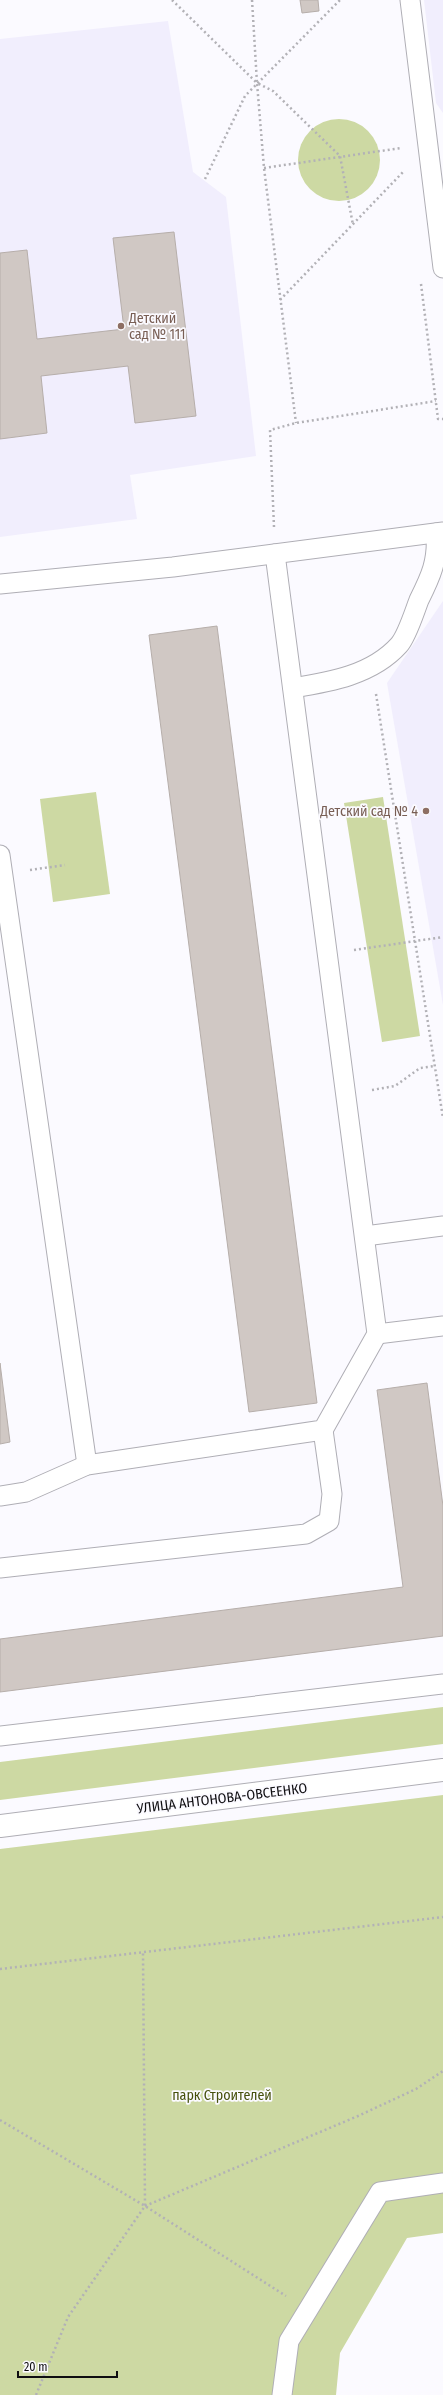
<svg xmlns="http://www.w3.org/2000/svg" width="443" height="2395" viewBox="0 0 443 2395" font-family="'Fira Sans Condensed',sans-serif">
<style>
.built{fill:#f1eefd}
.green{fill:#cdd9a3}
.building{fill:#d0c8c4;stroke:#b6aeaa}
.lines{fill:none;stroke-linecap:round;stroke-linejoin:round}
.lane-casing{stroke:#afaeb5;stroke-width:21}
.street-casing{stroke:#afaeb5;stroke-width:24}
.path{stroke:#b2b1b6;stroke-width:2.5;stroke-dasharray:2 3;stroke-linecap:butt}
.lane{stroke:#fff;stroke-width:19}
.street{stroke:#fff;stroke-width:22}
.education-dot{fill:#8d6e63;stroke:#fbfaff;stroke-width:1.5}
.labels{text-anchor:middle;stroke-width:3.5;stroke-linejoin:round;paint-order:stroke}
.education-label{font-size:14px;fill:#785e54;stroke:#fbfaff;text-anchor:start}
.street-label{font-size:14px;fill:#0f0e11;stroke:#fbfaff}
.park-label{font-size:14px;fill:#46500c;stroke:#fbfaff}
</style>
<rect width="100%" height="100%" fill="#fbfaff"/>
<!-- built -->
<g class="built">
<path d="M424 0H443V113L436 103Z"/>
<path d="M168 21 193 172 226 197 256 456 130 475 137 519 0 537V39Z"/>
<path d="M443 601V1005L387 683Z"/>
</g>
<!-- green -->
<g class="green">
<circle cx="339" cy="160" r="41"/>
<path d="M96 792 110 894 53 902 40 799Z"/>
<path d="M383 797 420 1036 382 1042 344 803Z"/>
<path d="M443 1707V1744L0 1800V1762Z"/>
<path d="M443 1795V2233L407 2238 340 2353 336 2395H0V1849Z"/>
</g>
<!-- building -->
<g class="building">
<path d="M300 0H318L319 11 302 13Z"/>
<path d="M174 232 196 416 135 423 128 366 41 376 47 433 0 439V253L27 250 37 339 124 329 113 238Z"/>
<path d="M217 626 317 1403 249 1412 149 635Z"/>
<path d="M0 1363 10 1442 0 1444Z"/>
<path d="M427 1383 443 1506V1636L0 1692V1639L403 1587 377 1390Z"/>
</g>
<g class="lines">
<!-- lane casing -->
<g class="lane-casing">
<g id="lane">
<path d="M410 0 443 268"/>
<path d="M0 584 173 567 443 532"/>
<path d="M293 688C330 682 372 675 399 645 407 636 414 613 419 600 431 576 438 561 436 533"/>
<path d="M0 855 87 1465"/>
<path d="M365 1236 443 1226"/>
<path d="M377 1334 443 1326"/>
<path d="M0 1496 26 1492 87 1465 323 1430 377 1334 275 554"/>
<path d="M0 1568 306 1534 329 1521 332 1494 323 1430"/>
<path d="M0 1736 443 1684"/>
<path d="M282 2395 289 2341 380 2192 443 2183"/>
</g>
</g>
<!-- street casing -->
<g class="street-casing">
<path id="street" d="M0 1826 443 1770"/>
</g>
<!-- path -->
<g class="path">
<path d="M172 0 257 83 264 168 296 423"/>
<path d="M252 0 257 83 273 91 340 156 353 225"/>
<path d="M264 168 401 148"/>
<path d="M205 179 245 96 340 0"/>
<path d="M421 284 438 419H443"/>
<path d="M280 300 404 171"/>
<path d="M274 527 270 430 296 423 436 401"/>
<path d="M376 694 443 1118"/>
<path d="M30 870 65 865"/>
<path d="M354 950 443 937"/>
<path d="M372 1090 395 1086 420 1068 435 1066"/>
<path d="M0 1969 443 1917"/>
<path d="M0 2120 145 2206 286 2296"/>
<path d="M145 2206 358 2116 416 2089 443 2071"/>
<path d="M36 2395 68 2317 145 2206 143 1952"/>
</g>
<!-- lane -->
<use href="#lane" class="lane"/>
<!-- street -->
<use href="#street" class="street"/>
</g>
<!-- markers -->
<g class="education-dot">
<circle cx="121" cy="326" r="4"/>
<circle cx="426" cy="811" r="4"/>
</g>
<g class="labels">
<!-- education labels -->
<g class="education-label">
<text x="129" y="323">Детский<tspan x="129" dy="16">сад № 111</tspan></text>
<text x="418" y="816" text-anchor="end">Детский сад № 4</text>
</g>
<!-- street labels -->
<g class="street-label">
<text transform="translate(222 1798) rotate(-7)" y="5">УЛИЦА АНТОНОВА-ОВСЕЕНКО</text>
</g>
<!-- park labels -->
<g class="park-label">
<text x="222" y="2100">парк Строителей</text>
</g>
</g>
<!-- scale -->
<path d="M18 2371v6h99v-6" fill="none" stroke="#0f0e11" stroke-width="2"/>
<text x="24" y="2371" font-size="12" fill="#0f0e11" stroke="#fbfaff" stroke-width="3" paint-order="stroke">20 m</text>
</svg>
